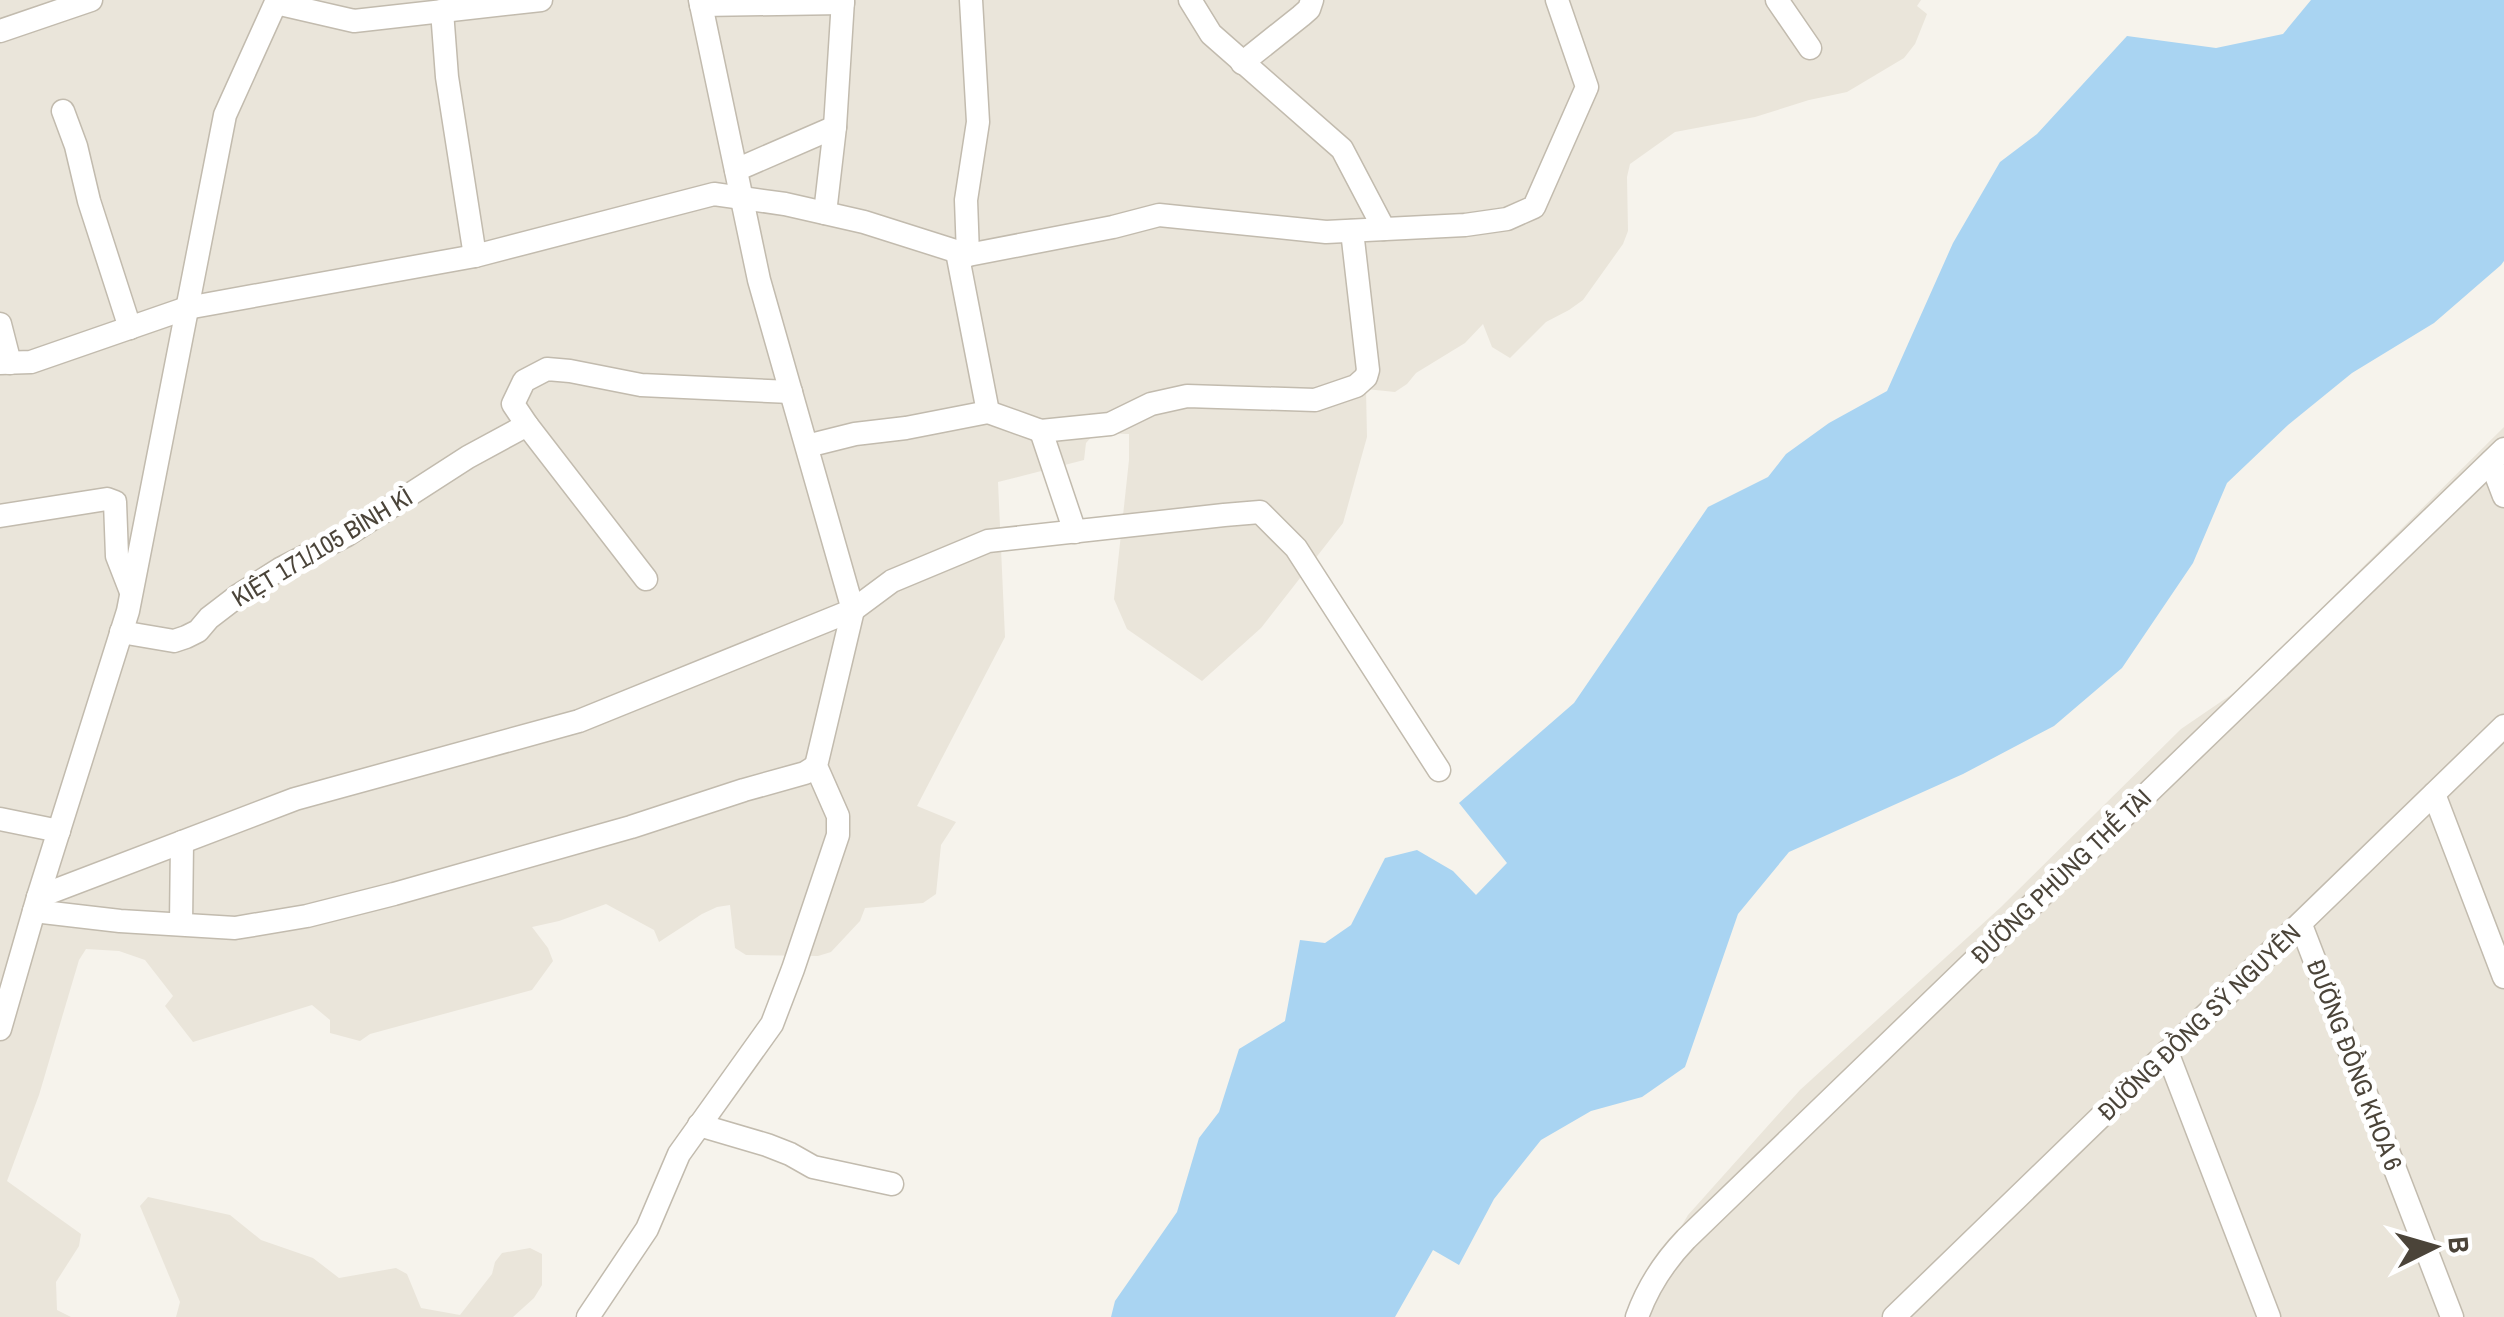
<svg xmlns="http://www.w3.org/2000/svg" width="2504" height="1317" viewBox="0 0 2504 1317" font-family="'Archivo Narrow',sans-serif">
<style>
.residential{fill:#eae5da}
.water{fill:#a9d4f2}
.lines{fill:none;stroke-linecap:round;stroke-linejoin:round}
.minor-casing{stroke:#c2bbae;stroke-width:25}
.minor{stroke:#fff;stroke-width:22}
.labels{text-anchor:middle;stroke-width:10;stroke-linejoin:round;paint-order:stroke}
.street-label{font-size:25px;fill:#4b4439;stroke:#fff}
</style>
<rect width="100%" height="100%" fill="#f6f3ec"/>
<!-- residential -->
<g class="residential">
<path d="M0 0H1921L1917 6 1927 14 1915 44 1904 58 1847 92 1809 100 1755 117 1675 132 1630 164 1627 177 1628 231 1623 244 1583 300 1569 310 1546 322 1510 358 1492 347 1483 324 1465 343 1416 373 1407 384 1395 392 1366 389 1367 437 1343 523 1261 628 1202 681 1127 629 1114 599 1129 460V434L1095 433 1086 443 1084 460 998 482 1005 637 917 806 956 822 941 845 936 894 923 903 865 908 860 921 831 952 818 956 746 955 735 948 730 905 717 907 702 914 659 942 654 930 606 904 559 921 532 927 548 948 553 961 532 990 370 1034 360 1041 330 1033V1020L312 1005 193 1042 165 1006 173 996 145 960 119 951 86 949 79 960 39 1095 7 1181 81 1234 79 1246 56 1282 57 1310 71 1317H0Z"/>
<path d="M2504 427V1317H1628L1688 1215 1800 1090 2001 907 2181 729 2241 688Z"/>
<path d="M148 1197 230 1215 261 1240 313 1258 339 1278 396 1268 407 1274 421 1308 460 1315 492 1274 495 1262 502 1253 530 1248 542 1254V1285L534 1298 513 1317H176L180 1302 140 1206Z"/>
</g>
<!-- water -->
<path class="water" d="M2311 0H2504V261L2501 265 2434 323 2352 373 2288 425 2227 483 2193 563 2122 668 2054 726 1963 774 1789 852 1738 914 1685 1067 1642 1097 1591 1111 1541 1140 1494 1199 1459 1265 1433 1250 1395 1317H1111L1115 1301 1177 1212 1199 1138 1219 1112 1239 1049 1285 1021 1300 940 1325 943 1351 925 1385 858 1417 850 1453 871 1476 895 1507 863 1459 803 1574 703 1708 507 1768 477 1786 454 1829 423 1887 391 1953 243 2000 162 2037 134 2127 36 2216 48 2283 34Z"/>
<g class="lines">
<!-- minor casing -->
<g class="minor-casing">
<g id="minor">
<path d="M1190 0 1211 34 1342 149 1384 229"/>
<path d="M1777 0 1810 48"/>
<path d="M276 3 354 21 541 0"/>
<path d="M701 5 843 3"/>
<path d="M442 11 447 77 475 256"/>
<path d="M0 31 91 0"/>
<path d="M1242 63 1301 16 1309 9 1312 0"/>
<path d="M63 111 76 146 89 201 130 328"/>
<path d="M736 170 835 127"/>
<path d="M825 213 835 127 843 0"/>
<path d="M957 252 988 412"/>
<path d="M968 255 966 200 978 122 971 0"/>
<path d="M0 324 10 363"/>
<path d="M0 363 31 362 187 308 475 256 714 194 785 204 864 222 968 255 1113 227 1159 215 1326 232 1465 225 1507 219 1534 207 1587 87 1557 0"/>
<path d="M1041 431 1075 532"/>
<path d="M807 446 855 434 906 428 988 412 1041 431 1110 424 1151 404 1187 396 1315 400 1356 386 1366 377 1368 370 1352 231"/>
<path d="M2491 462 2504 496"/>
<path d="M0 516 107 499 115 502 117 556 131 592"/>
<path d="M646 579 527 425 513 404 524 381 547 369 570 371 641 385 791 392"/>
<path d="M121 632 174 641 186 637 198 631 209 618 239 595 280 569 347 535 468 457 527 425"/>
<path d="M2434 794 2504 977"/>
<path d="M0 819 59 831"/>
<path d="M38 897 295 799 579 721 853 610 892 581 988 541 1224 515 1260 512 1296 548 1439 770"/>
<path d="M34 911 120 921 235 928 307 916 394 894 631 827 744 790 805 773 816 766"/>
<path d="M181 924 182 842"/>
<path d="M2301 925 2452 1317"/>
<path d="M0 1029 38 897 128 611 225 115 277 0"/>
<path d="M2167 1052 2269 1317"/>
<path d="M699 1125 767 1145 790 1154 813 1167 892 1184"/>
<path d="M588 1317 647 1229 679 1154 772 1024 793 969 838 835V816L816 766 853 610 759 280 700 0"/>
<path d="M1637 1317C1648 1286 1664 1262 1686 1239L2504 449"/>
<path d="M1894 1317 2504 726"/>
</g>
</g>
<!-- minor -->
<use href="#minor" class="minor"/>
</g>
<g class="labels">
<!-- street labels -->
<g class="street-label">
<text transform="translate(322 547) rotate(-31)" y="9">KIỆT 171/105 BÌNH KÌ</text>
<text transform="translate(2061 876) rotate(-44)" y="9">ĐƯỜNG PHÙNG THẾ TÀI</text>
<text transform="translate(2199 1022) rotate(-44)" y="9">ĐƯỜNG ĐỒNG SỸ NGUYÊN</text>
<text transform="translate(2355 1065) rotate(69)" y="9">ĐƯỜNG ĐỒNG KHOA 6</text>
</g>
</g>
<!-- north arrow -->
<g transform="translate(2434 1247) rotate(85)" stroke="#ffffff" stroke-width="8" paint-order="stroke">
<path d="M0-8L18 38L0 25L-18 38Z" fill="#4b4439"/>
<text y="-15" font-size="28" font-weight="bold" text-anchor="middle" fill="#4b4439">B</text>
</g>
</svg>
